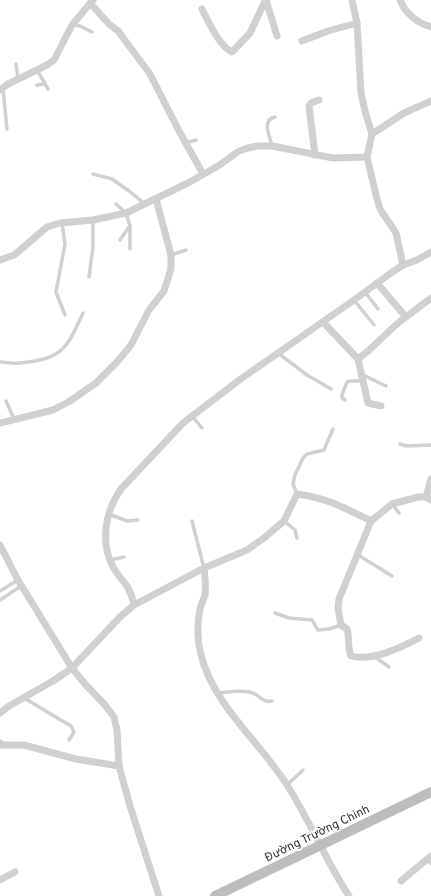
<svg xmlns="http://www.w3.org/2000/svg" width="431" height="896" viewBox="0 0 431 896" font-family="Overpass,sans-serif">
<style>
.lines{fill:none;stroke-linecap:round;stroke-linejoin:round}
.lane{stroke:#d0d0d0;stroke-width:3.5}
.street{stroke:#d0d0d0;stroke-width:7}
.secondary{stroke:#bdbdbd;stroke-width:10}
.labels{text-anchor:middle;stroke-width:4;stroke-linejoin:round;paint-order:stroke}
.street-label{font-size:12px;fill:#333;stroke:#fff}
</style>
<rect width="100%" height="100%" fill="#fff"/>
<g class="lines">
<!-- lane -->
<g class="lane">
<path d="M73 25 80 26 92 32"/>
<path d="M16 64 18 79"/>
<path d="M37 70 48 89"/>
<path d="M37 85 43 84"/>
<path d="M3 88 7 129"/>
<path d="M186 143 196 140"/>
<path d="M272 146C270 137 261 120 275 117"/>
<path d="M93 174 112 179 129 191 145 204"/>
<path d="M116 204 126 213 130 226V249"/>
<path d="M62 223 65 244 56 292 65 315"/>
<path d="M120 240 129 227"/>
<path d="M171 255 186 250"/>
<path d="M89 277 93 247V220"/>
<path d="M365 292 378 309"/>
<path d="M354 300 374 325"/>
<path d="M278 353 307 375 331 389"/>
<path d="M0 362C6 362 13 364 19 363 62 359 66 350 83 313"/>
<path d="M363 375 386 386"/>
<path d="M345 400 342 398V395L347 382 351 381H363"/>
<path d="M6 401 14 419"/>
<path d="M192 416 202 428"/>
<path d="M400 444 406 446 431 445"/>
<path d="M297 494 293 484 295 475 303 458 307 454 324 450 333 429"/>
<path d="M392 504 399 513"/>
<path d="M109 514 127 521 138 520"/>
<path d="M192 521 204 568"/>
<path d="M284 521 295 530 297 538"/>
<path d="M358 555 392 576"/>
<path d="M110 560 124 557"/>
<path d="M0 591 18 580"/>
<path d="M0 600 21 586"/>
<path d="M275 613 289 618 312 620 318 630 329 629 341 625"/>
<path d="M375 657 389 667"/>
<path d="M218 693C228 692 239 690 250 692 259 694 262 703 272 701"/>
<path d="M24 698 71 726 74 732 69 740"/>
<path d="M287 785 303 770"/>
<path d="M427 859 431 864"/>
</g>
<!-- street -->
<g class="street">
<path d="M266 0 277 36"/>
<path d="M352 0 357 23 361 93 365 111 372 134 367 157 377 199 380 209 396 233 403 265"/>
<path d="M400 0C405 13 417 23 431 27"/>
<path d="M90 3 109 24 118 31 150 74 179 131 203 174"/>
<path d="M202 9C208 21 219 46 232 52L250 33 265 1"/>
<path d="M302 41 328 31 357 23"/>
<path d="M0 90 8 84 47 65 54 60 72 25 93 0"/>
<path d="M372 134 404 113 431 101"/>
<path d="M315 155 309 106 311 103 319 100"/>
<path d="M0 260 14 255 19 251 47 227 60 223 93 220 126 213 188 183 218 166 239 151 248 148 258 146H272L333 158 367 157"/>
<path d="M377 283 406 317"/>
<path d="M323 322 358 359 368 403 381 406"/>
<path d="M358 359 368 351 398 323 431 298"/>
<path d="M0 423 53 410 70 401 96 383 117 362 131 345 149 310 164 291 171 269V255L156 199"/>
<path d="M426 497 431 479"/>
<path d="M0 545 18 580 72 668 85 684 105 705 114 717 117 730 119 766 130 806 159 896"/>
<path d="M204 568C205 576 206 587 205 595 203 600 201 605 200 609 197 624 197 640 201 655 214 706 260 742 287 785 310 821 326 861 349 896"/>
<path d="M134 605C130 583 120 581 112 565 100 540 106 510 121 489L183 423 242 378 354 300 391 273 403 265 417 260 431 252"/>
<path d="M419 638C402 647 372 662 351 656 347 648 350 638 347 629L341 625 338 608 339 599 371 521 392 504 418 497H426L431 500"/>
<path d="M0 713 9 706 53 681 72 668 120 617 134 605 204 568 247 550 264 538 284 521 297 494C327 498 345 508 371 521"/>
<path d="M0 743 2 745H24L76 759 119 766"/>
<path d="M0 880 15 872"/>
<path d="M401 881 431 856"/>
</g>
<!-- secondary -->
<path class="secondary" d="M215 896 431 792"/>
</g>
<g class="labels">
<!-- street labels -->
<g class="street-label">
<text transform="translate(317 833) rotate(-26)" y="4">Đường Trường Chinh</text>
</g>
</g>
</svg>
